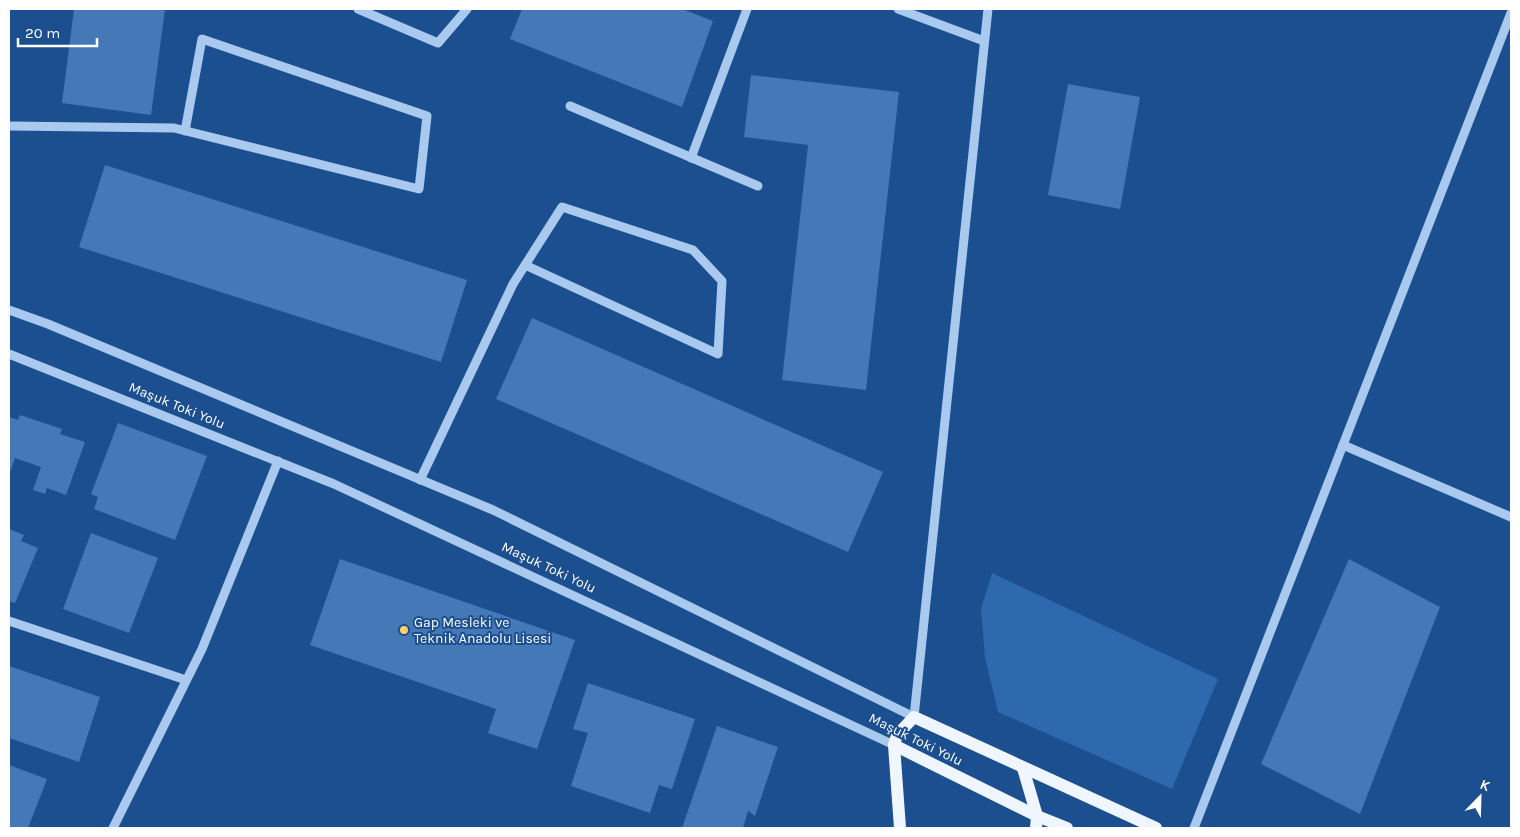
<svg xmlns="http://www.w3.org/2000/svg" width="1520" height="837" viewBox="0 0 1520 837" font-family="Karla,sans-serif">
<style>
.green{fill:#2e69ad}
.building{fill:#4478b7}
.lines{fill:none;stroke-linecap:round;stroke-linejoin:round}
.minor{stroke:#a9c9ee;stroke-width:9}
.major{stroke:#f0f6ff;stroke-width:12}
.poi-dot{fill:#ffd166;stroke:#1b4f8f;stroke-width:2}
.labels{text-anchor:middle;stroke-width:4;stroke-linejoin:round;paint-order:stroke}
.street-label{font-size:14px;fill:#fff;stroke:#1b4f8f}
.poi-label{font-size:14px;fill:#fff;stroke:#1b4f8f;text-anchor:start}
</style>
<rect width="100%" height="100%" fill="#1b4f8f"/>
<!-- green -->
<path class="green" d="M992 573 1218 679 1172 789 998 712 985 658 981 609Z"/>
<!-- building -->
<g class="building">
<path d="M74 9H165L151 115 62 103Z"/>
<path d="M522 9H682L713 21 682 107 510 39Z"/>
<path d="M751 75 899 92 866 390 782 380 808 145 744 137Z"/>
<path d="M1068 84 1140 97 1120 209 1048 195Z"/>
<path d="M105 165 467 280 441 362 79 247Z"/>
<path d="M532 318 883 472 848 552 496 399Z"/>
<path d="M20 415 62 429 60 434 85 442 66 495 47 488 45 494 33 490 41 467 15 458 9 475V417L18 420Z"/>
<path d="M118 423 207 456 175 540 94 509 98 497 91 494Z"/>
<path d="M9 529 24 535 21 541 38 548 15 603 9 601Z"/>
<path d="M91 533 158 558 129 633 63 609Z"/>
<path d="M340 559 575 640 537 749 488 733 496 709 310 645Z"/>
<path d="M1349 559 1440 607 1360 814 1261 764Z"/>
<path d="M9 666 100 697 79 762 9 738Z"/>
<path d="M588 683 695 719 672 789 659 785 650 813 571 786 588 733 573 729Z"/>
<path d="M717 726 778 747 755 816 748 811 743 828H682Z"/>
<path d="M9 765 47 779 28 828H9Z"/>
</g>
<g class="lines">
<!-- minor -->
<g class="minor">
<path d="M358 9 438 43 467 9"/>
<path d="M898 9 984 41"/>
<path d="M570 106 758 186"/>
<path d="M9 126 174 128 419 189 427 116 202 39 185 131"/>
<path d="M691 158 747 9"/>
<path d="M9 310 48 324 493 510 914 717 988 9"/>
<path d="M9 354 334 484 894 745"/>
<path d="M1343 445 1511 517"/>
<path d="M420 480 513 284 562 207 693 250 722 281 718 354 525 265"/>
<path d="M9 621 186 680"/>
<path d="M113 828 202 649 278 461"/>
<path d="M1194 828 1511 13"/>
</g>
<!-- major -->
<g class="major">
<path d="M894 745 1037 816 1067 828"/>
<path d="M1023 768 1037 816 1036 828"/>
<path d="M900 828 894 745 897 735 914 717 1156 828"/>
</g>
</g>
<!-- markers -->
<circle class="poi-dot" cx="404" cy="630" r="5"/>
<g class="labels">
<!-- street labels -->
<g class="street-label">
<text transform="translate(177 405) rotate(22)" y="5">Maşuk Toki Yolu</text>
<text transform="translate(549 567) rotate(25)" y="5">Maşuk Toki Yolu</text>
<text transform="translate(916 739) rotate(26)" y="5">Maşuk Toki Yolu</text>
</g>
<!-- poi labels -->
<g class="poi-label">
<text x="414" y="627">Gap Mesleki ve<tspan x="414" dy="16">Teknik Anadolu Lisesi</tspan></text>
</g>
</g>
<!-- border -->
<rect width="1520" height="837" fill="none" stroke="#ffffff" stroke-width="20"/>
<!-- north arrow -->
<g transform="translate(1480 797) rotate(23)" stroke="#1b4f8f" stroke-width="4" paint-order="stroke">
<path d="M0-4L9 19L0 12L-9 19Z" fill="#ffffff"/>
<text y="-8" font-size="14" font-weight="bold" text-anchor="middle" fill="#ffffff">K</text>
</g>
<!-- scale -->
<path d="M18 38v8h79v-8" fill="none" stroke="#ffffff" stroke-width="2.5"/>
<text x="25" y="38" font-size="15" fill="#ffffff" stroke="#1b4f8f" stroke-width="4" paint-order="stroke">20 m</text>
</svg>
